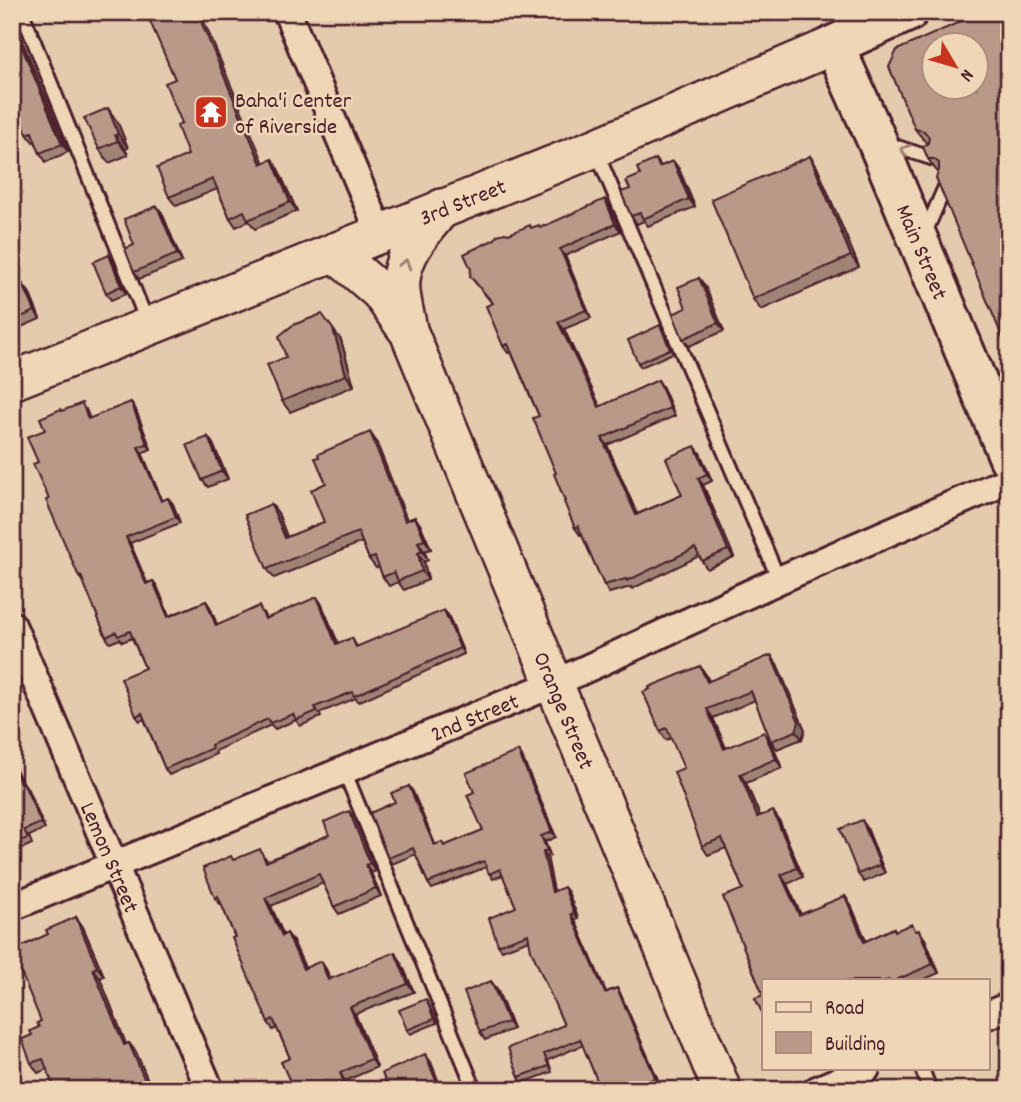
<svg xmlns="http://www.w3.org/2000/svg" width="1021" height="1102" viewBox="0 0 1021 1102" font-family="Dekko,sans-serif">
<style>
.lines{fill:none;stroke-linecap:round;stroke-linejoin:round}
.lane-casing{stroke:#4a1f2b;stroke-width:18}
.street-casing{stroke:#4a1f2b;stroke-width:32}
.secondary-casing{stroke:#4a1f2b;stroke-width:42}
.primary-casing{stroke:#4a1f2b;stroke-width:44}
.lane{stroke:#eed6b6;stroke-width:12}
.street{stroke:#eed6b6;stroke-width:26}
.secondary{stroke:#eed6b6;stroke-width:37}
.primary{stroke:#eed6b6;stroke-width:38}
.wall{fill:#9f8476;stroke:#4a1f2b;stroke-width:2}
.shaded-wall{fill:#826c60;stroke:#4a1f2b;stroke-width:2}
.building{fill:#b99a89;stroke:#4a1f2b;stroke-width:2;fill-rule:evenodd}
.oneway{stroke:#9c7a70}
.labels{text-anchor:middle;stroke-width:5;stroke-linejoin:round;paint-order:stroke}
.poi-label{font-size:23px;fill:#4a1f2b;stroke:#eed6b6;text-anchor:start}
.street-label{font-size:23px;fill:#4a1f2b;stroke:#eed6b6}
</style>
<rect width="100%" height="100%" fill="#e4cbae"/>
<filter id="ink" filterUnits="userSpaceOnUse"><feTurbulence type="fractalNoise" baseFrequency=".0143" numOctaves="2"/><feDisplacementMap in="SourceGraphic" scale="14" xChannelSelector="R" yChannelSelector="G"/><feConvolveMatrix kernelMatrix="1 2 1 2 8 2 1 2 1" color-interpolation-filters="sRGB"/></filter>
<g filter="url(#ink)">
<g class="lines">
<!-- lane casing -->
<g class="lane-casing">
<g id="lane">
<path d="M22 12 148 324"/>
<path d="M888 144 934 159"/>
<path d="M596 151 779 580"/>
<path d="M925 233 945 187"/>
<path d="M344 770 475 1090"/>
<path d="M922 1069 930 1090"/>
</g>
</g>
<!-- street casing -->
<g class="street-casing">
<g id="street">
<path d="M287 12 380 233"/>
<path id="s1" d="M12 625 210 1090"/>
<path id="s2" d="M12 907 553 684 779 580 1009 480"/>
<path d="M988 1015 1009 1006"/>
<path d="M817 1090 866 1069"/>
</g>
</g>
<!-- secondary casing -->
<g class="secondary-casing">
<g id="secondary">
<path id="s3" d="M442 208C425 229 403 252 401 280 399 296 406 315 408 330L722 1090"/>
<path d="M334 252 380 292 405 327"/>
<path id="s4" d="M12 381 595 148 834 45"/>
</g>
</g>
<!-- primary casing -->
<g class="primary-casing">
<g id="primary">
<path id="s5" d="M908 12 834 45 877 141 1009 458"/>
</g>
</g>
<!-- lane -->
<use href="#lane" class="lane"/>
<!-- street -->
<use href="#street" class="street"/>
<!-- secondary -->
<use href="#secondary" class="secondary"/>
<!-- primary -->
<use href="#primary" class="primary"/>
</g>
<!-- wall -->
<g class="wall">
<path d="M982 12 938 173 928 159 927 144 915 129Z"/>
<path d="M18 31 68 152 46 162 40 153 35 141 33 142 27 134Z"/>
<path d="M175 79 264 163 272 159 278 169 297 211 255 229 249 221 236 227 230 218 217 189 176 206 169 197 188 155Z"/>
<path d="M118 123 128 148 125 149 128 155 109 163 99 149Z"/>
<path d="M810 156 817 167 859 267 761 310 753 299Z"/>
<path d="M656 159 661 166 673 161 679 169 695 207 648 226 644 221 637 224 631 216 630 189 640 175Z"/>
<path d="M610 207 621 231 565 256 591 318 564 329 600 407 658 380 663 388 675 416 607 445 637 514 682 495 700 453 712 481 703 485 734 557 707 569 699 556 632 589 631 587 609 593 604 585 582 535H580L575 528 565 501 539 416 511 352 508 353 503 346 492 303 470 276 509 234 532 228 540 227Z"/>
<path d="M162 213 182 262 139 279 134 272V245Z"/>
<path d="M109 255 114 263 126 294 111 300 106 293Z"/>
<path d="M12 269 16 275 21 285 29 292 40 319 12 331Z"/>
<path d="M699 278 705 286 724 331 689 346 683 339 686 308Z"/>
<path d="M660 325 673 353 641 367 638 363Z"/>
<path d="M341 340 354 386 290 412 282 401Z"/>
<path d="M131 402 135 408 151 449 142 453 162 501 168 498 173 504 180 523 130 543 147 583 153 581 157 586 169 616 206 601 210 607 217 625 263 612 266 619 321 603 338 643 352 638 357 647 448 615 464 654 358 702 356 698 319 713 321 717 300 726 296 720 275 729 271 725 215 751 216 754 169 775 165 769 144 719 140 721 136 716 145 668 132 638 122 642 120 639 110 643 106 637 84 583 79 577 49 499 38 462 62 411 86 409 90 419Z"/>
<path d="M208 437 213 444 228 479 208 487 202 480Z"/>
<path d="M376 441 407 520 415 517 421 526 431 549 424 551 428 560 424 562 428 580 404 590 398 582 389 586 383 577 379 567 376 568 369 559 362 542 274 578 267 569 271 504 278 513 287 537 324 522 326 483 319 457Z"/>
<path d="M777 664 805 730 802 739 777 749 771 741 755 700 713 718 726 748 770 740 782 768 746 783 760 816 779 820 799 867 803 877 787 884 801 915 845 896 851 905 866 941 894 928 896 931H917L925 939 939 973 920 981H764L763 995 743 889 726 848 708 855 702 846 684 768 671 738 666 740 660 731 700 666 706 675 709 681Z"/>
<path d="M518 751 522 757 556 837 545 842 550 855 547 857 554 891 568 892 578 918 575 920 606 992 617 988 620 993 659 1082 656 1084 658 1090H601L583 1045 548 1060 552 1072 522 1083 519 1077 564 1025 529 940 502 950 498 945 516 907 503 875 493 879 486 867 432 889 428 883 416 854 392 864 388 858 395 802 409 786 413 792 435 845 444 846 483 830 474 792Z"/>
<path d="M12 761 22 782H23L27 788 45 829 29 836 32 844 12 853Z"/>
<path d="M355 819 376 871 371 873 381 896 339 914 334 907 323 883 271 906 283 935 293 941 305 968 326 969 330 979 400 960 414 992 355 1014 377 1067 345 1081 349 1090H294L290 1058 277 1028 273 1030 268 1022 222 905H221L215 898 234 860 265 857 267 861 329 835Z"/>
<path d="M867 828 885 873 864 882 858 874Z"/>
<path d="M76 917 83 927 104 976 100 978 126 1044 129 1043 136 1052 152 1090H55L47 1069 38 1073 31 1063 32 1035 39 1027Z"/>
<path d="M497 989 513 1029 485 1040 480 1032Z"/>
<path d="M428 1003 437 1023 410 1034 407 1030Z"/>
</g>
<!-- shaded-wall -->
<g class="shaded-wall">
<path d="M197 12H200L268 173 261 164Z"/>
<path d="M12 23 18 31 68 152 62 144Z"/>
<path d="M108 108 118 123 128 148 118 134Z"/>
<path d="M115 135 125 149 128 155 118 141Z"/>
<path d="M810 156 817 167 859 267 851 256Z"/>
<path d="M272 159 278 169 297 211 290 202Z"/>
<path d="M673 161 679 169 695 207 689 199Z"/>
<path d="M605 199 610 207 621 231 615 224Z"/>
<path d="M157 206 162 213 182 262 177 254Z"/>
<path d="M560 249 565 256 591 318 586 310Z"/>
<path d="M109 255 114 263 126 294 121 286Z"/>
<path d="M12 269 16 275 25 294 19 285Z"/>
<path d="M699 278 705 286 724 331 718 323Z"/>
<path d="M23 284 29 292 40 319 35 311Z"/>
<path d="M558 322 564 329 604 415 599 407Z"/>
<path d="M333 329 341 340 354 386 346 375Z"/>
<path d="M658 380 663 388 675 416 670 408Z"/>
<path d="M131 402 135 408 151 449 147 444Z"/>
<path d="M370 432 376 441 411 530 405 521Z"/>
<path d="M208 437 213 444 228 479 222 471Z"/>
<path d="M602 438 607 445 641 523 636 515Z"/>
<path d="M695 446 700 453 712 481 707 474Z"/>
<path d="M138 447 142 453 165 507 161 501Z"/>
<path d="M698 478 703 485 734 557 728 550Z"/>
<path d="M168 498 173 504 180 523 176 517Z"/>
<path d="M271 504 278 513 291 547 285 538Z"/>
<path d="M415 517 421 526 431 549 425 540Z"/>
<path d="M126 537 130 543 150 590 146 584Z"/>
<path d="M418 542 424 551 428 560 422 551Z"/>
<path d="M418 553 424 562 428 580 422 571Z"/>
<path d="M153 581 157 586 172 623 168 617Z"/>
<path d="M317 597 321 603 341 650 336 644Z"/>
<path d="M206 601 210 607 220 632 216 626Z"/>
<path d="M444 610 448 615 464 654 460 648Z"/>
<path d="M771 655 777 664 805 730 802 739 796 731Z"/>
<path d="M700 666 706 675 713 690 707 682Z"/>
<path d="M707 709 713 718 730 758 724 749Z"/>
<path d="M764 732 770 740 782 768 776 759Z"/>
<path d="M518 751 522 757 556 837 552 832Z"/>
<path d="M12 761 24 789 20 783 12 764Z"/>
<path d="M740 774 746 783 764 826 757 817Z"/>
<path d="M23 782 27 788 45 829 41 823Z"/>
<path d="M409 786 413 792 438 851 434 845Z"/>
<path d="M349 811 355 819 376 871 370 863Z"/>
<path d="M773 811 779 820 803 877 797 868Z"/>
<path d="M862 820 867 828 885 873 880 865Z"/>
<path d="M541 836 545 842 550 855 547 850Z"/>
<path d="M543 852 547 857 555 897 552 892Z"/>
<path d="M366 865 371 873 381 896 376 888Z"/>
<path d="M781 875 787 884 805 924 799 915Z"/>
<path d="M564 887 568 892 578 918 574 913Z"/>
<path d="M845 896 851 905 870 950 864 942Z"/>
<path d="M265 898 271 906 287 943 282 936Z"/>
<path d="M571 914 575 920 608 998 605 993Z"/>
<path d="M76 917 83 927 104 976 97 967Z"/>
<path d="M919 930 925 939 939 973 933 964Z"/>
<path d="M287 933 293 941 309 977 303 969Z"/>
<path d="M395 952 400 960 414 992 408 984Z"/>
<path d="M321 961 326 969 334 987 328 980Z"/>
<path d="M93 969 100 978 130 1054 124 1045Z"/>
<path d="M491 981 497 989 513 1029 508 1022Z"/>
<path d="M617 988 620 993 659 1082 655 1077Z"/>
<path d="M350 1007 355 1014 377 1067 371 1059Z"/>
<path d="M129 1043 136 1052 152 1090H149Z"/>
<path d="M425 1054 431 1062 442 1090H440Z"/>
<path d="M340 1073 345 1081 349 1090H347Z"/>
</g>
<!-- building -->
<g class="building">
<path d="M146 12H197L261 164 272 159 290 202 248 220 244 211 230 218 213 179 169 197 157 168 188 155 177 126 182 123 165 83 175 79Z"/>
<path d="M982 12H1009V353L936 178 939 170V163L934 159H928L923 147 928 143 929 137 924 131 915 129 889 67 897 50ZM934 46H976V88H934Z"/>
<path d="M12 23 62 144 40 153 32 132 27 134 12 97Z"/>
<path d="M108 108 118 134 115 135 118 141 99 149 84 118Z"/>
<path d="M810 156 851 256 753 299 711 199Z"/>
<path d="M656 159 659 167 673 161 689 199 643 219 640 213 631 216 621 192 630 189 626 181 640 175 637 168Z"/>
<path d="M605 199 615 224 560 249 586 310 558 322 599 407 658 380 670 408 602 438 636 515 682 495 666 458 695 446 707 474 698 478 728 550 702 561 695 548 627 581 626 579 604 585 578 526 575 528 564 502 565 501 554 474 556 473 533 418 539 416 508 344 503 346 486 306 493 303 470 276 471 269 464 254 495 239 497 235 505 233 509 234 530 225 531 228 539 225 540 228Z"/>
<path d="M157 206 177 254 134 272 125 249 134 245 124 219Z"/>
<path d="M109 255 121 286 106 293 93 262Z"/>
<path d="M12 270 19 285 23 284 35 311 12 321Z"/>
<path d="M699 278 718 323 683 339 673 314 686 308 678 287Z"/>
<path d="M322 314 333 329 346 375 282 401 267 365 286 357 279 336 293 325Z"/>
<path d="M660 325 670 349 638 363 628 340Z"/>
<path d="M131 402 147 444 138 447 161 501 168 498 176 517 126 537 146 584 153 581 168 617 206 601 216 626 259 606 265 619 317 597 336 644 352 638 356 647 444 610 460 648 354 696 352 692 315 707 317 711 296 720 293 714 270 723 268 719 211 745 212 748 165 769 142 713 136 716 121 678 145 668 130 631 118 636 116 632 106 637 81 576 79 577 46 500 49 499 33 464 38 462 27 437 45 430 40 418 61 409 62 411 82 403 88 419Z"/>
<path d="M370 432 405 521 415 517 425 540 418 542 422 551 418 553 422 571 398 581 394 572 383 577 375 557 369 559 358 532 267 569 245 515 271 504 285 538 324 522 311 490 326 483 315 458 319 457 318 454Z"/>
<path d="M208 437 222 471 202 480 187 445Z"/>
<path d="M771 655 799 722 796 731 771 741 751 691 707 709 724 749 764 732 776 759 740 774 757 817 773 811 793 858 797 868 781 875 799 915 845 896 864 942 894 928 895 931 912 924 916 931 919 930 933 964 894 981H889L888 980 886 981H764V1017L755 998 763 995 723 897 743 889 722 838 702 846 674 772 684 768 667 728 660 731 643 692 650 689 649 687 700 666 707 682Z"/>
<path d="M518 751 552 832 541 836 547 850 543 852 552 892 564 887 574 913 571 914 605 993 617 988 655 1077 652 1079 656 1090H628L627 1089 624 1090H601L580 1039 544 1054 549 1066 519 1077 508 1048 564 1025 531 950 528 934 498 945 489 918 516 907 500 869 489 874 484 861 428 883 413 848 388 858 370 813 395 802 391 793 409 786 434 845 442 842 444 846 483 830 467 795 474 792 466 773Z"/>
<path d="M12 764 20 783 23 782 41 823 24 830 28 838 12 844Z"/>
<path d="M349 811 370 863 366 865 376 888 334 907 319 874 265 898 282 936 287 933 303 969 321 961 328 980 395 952 408 984 350 1007 371 1059 340 1073 347 1090H294L281 1062 290 1058 273 1019 268 1022 232 938 235 937 218 896 215 898 203 868 231 856 233 860 260 849 266 862 329 835 324 822Z"/>
<path d="M862 820 880 865 858 874 840 829Z"/>
<path d="M76 917 97 967 93 969 124 1045 129 1043 149 1090H55L43 1059 31 1063 22 1039 32 1035 30 1031 39 1027 37 1023 41 1021 12 951 48 934 46 930Z"/>
<path d="M491 981 508 1022 480 1032 464 992Z"/>
<path d="M426 999 434 1019 407 1030 399 1010Z"/>
<path d="M425 1054 440 1090H389L382 1073Z"/>
</g>
<!-- one-way arrows -->
<defs><path id="oneway-chevron" d="M-2-3.5L2.5 0L-2 3.5" fill="none" stroke-width="1.6" stroke-linecap="round" stroke-linejoin="round" transform="scale(1.75)"/></defs>
<g class="oneway">
<use href="#oneway-chevron" transform="translate(905 150) rotate(-162)"/>
<use href="#oneway-chevron" transform="translate(405 264) rotate(-74)"/>
</g>
</g>
<!-- icons -->
<defs>
<g id="temple-square" transform="scale(1.75)"><rect x="-9" y="-9" width="18" height="18" rx="4" fill="#c8321e" stroke="#eed6b6"/><path d="M0-6L5-2H3V0L6.5 2.5H4V6H1.5V3h-3V6H-4V2.5H-6.5L-3 0V-2H-5Z" fill="#fff"/></g>
</defs>
<g fill-rule="evenodd">
<use href="#temple-square" x="211" y="112"/>
</g>
<g class="labels">
<!-- poi labels -->
<g class="poi-label">
<text x="235" y="107">Baha'i Center<tspan x="235" dy="26">of Riverside</tspan></text>
</g>
<!-- street labels -->
<g class="street-label">
<text dy="8" stroke="none"><textPath href="#s4" startOffset="485">3rd Street</textPath></text>
<text dy="8" stroke="none"><textPath href="#s5" startOffset="306">Main Street</textPath></text>
<text dy="8" stroke="none"><textPath href="#s3" startOffset="546">Orange Street</textPath></text>
<text dy="8" stroke="none"><textPath href="#s2" startOffset="500">2nd Street</textPath></text>
<text dy="8" stroke="none"><textPath href="#s1" startOffset="252">Lemon Street</textPath></text>
</g>
</g>
<!-- margin -->
<rect width="1021" height="1102" fill="none" stroke="#eed6b6" stroke-width="42"/>
<rect x="21" y="21" width="979" height="1060" fill="none" stroke="#4a1f2b" stroke-width="2.5" filter="url(#ink)"/>
<!-- legend -->
<rect x="762" y="979" width="228" height="91" fill="#eed6b6" stroke="#ac8d7e" stroke-width="2"/>
<rect x="776" y="1002" width="35" height="10" fill="#eed6b6" stroke="#ac8d7e" stroke-width="2"/>
<text x="825" y="1014" font-size="21" fill="#4a1f2b">Road</text>
<rect x="776" y="1032" width="35" height="21" fill="#b99a89" stroke="#ac8d7e" stroke-width="2"/>
<text x="825" y="1050" font-size="21" fill="#4a1f2b">Building</text>
<!-- north arrow -->
<g transform="translate(955 66) rotate(128)"><circle r="33" fill="#eed6b6" stroke="#ac8d7e" stroke-width="2"/>
<path d="M0-5L12 26L0 18L-12 26Z" fill="#c8321e"/>
<text y="-10" font-size="19" font-weight="bold" text-anchor="middle" fill="#4a1f2b">N</text>
</g>
</svg>
